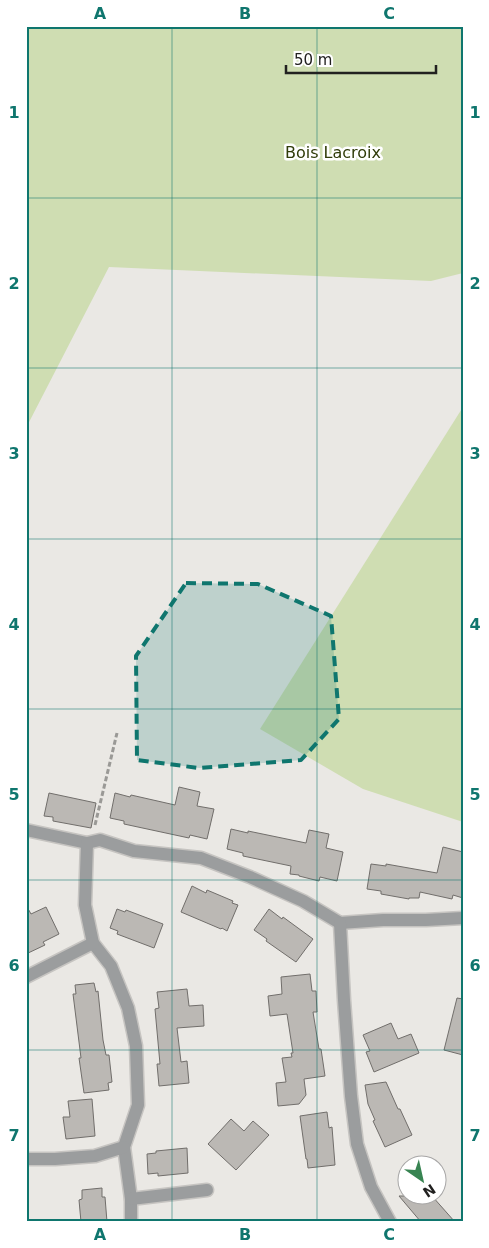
<svg xmlns="http://www.w3.org/2000/svg" width="489" height="1248" viewBox="0 0 489 1248" font-family="'DejaVu Sans',sans-serif">
<style>
.green{fill:#cfddb2}
.building{fill:#bbb8b4;stroke:#716e6b}
.lines{fill:none;stroke-linecap:round;stroke-linejoin:round}
.minor-casing{stroke:#c6c4c1;stroke-width:15}
.path{stroke:#9a9996;stroke-width:3;stroke-dasharray:5 2.5;stroke-linecap:butt}
.minor{stroke:#9b9d9e;stroke-width:12}
.marked{fill:#0f766e;fill-opacity:0.2;stroke:#0f766e;stroke-width:4;stroke-dasharray:10 6;stroke-linejoin:round}
.grid{fill:none;stroke:#0f766e;stroke-width:1;stroke-opacity:0.55}
.labels{text-anchor:middle;stroke-width:5;stroke-linejoin:round;paint-order:stroke}
.park-label{font-size:16px;fill:#303c09;stroke:#fff}
.neatline{fill:none;stroke:#0f766e;stroke-width:2}
.grid-label{font-size:16px;text-anchor:middle;font-weight:bold;fill:#0f766e}
</style>
<rect width="100%" height="100%" fill="#eae8e4"/>
<!-- green -->
<g class="green">
<path d="M26 26H463V273L431 281 109 267 26 428Z"/>
<path d="M463 407V822L363 789 260 729Z"/>
</g>
<!-- building -->
<g class="building">
<path d="M179 787 200 792 197 806 214 809 207 839 190 835 189 838 124 824V821L110 818 115 793 130 797 131 795 175 805Z"/>
<path d="M49 793 96 803 91 828 53 821V817L44 816Z"/>
<path d="M231 829 248 833V831L306 843 309 830 329 834 326 848 343 852 337 881 320 877 319 881 299 876V875L290 874 291 866 243 856V853L227 849Z"/>
<path d="M443 847 463 852V898L453 895 452 899 420 892 419 898H409V899L381 894V891L367 889 371 864 386 866V864L437 873Z"/>
<path d="M192 886 206 893 207 890 233 901 232 903 238 905 227 931 222 928 221 929 181 912Z"/>
<path d="M26 905 31 914 46 907 59 934 43 942 45 945 26 954Z"/>
<path d="M117 909 125 912 126 910 163 924 154 948 117 934 118 931 110 928Z"/>
<path d="M269 909 282 919 283 917 313 939 296 962 266 941 267 939 254 930Z"/>
<path d="M310 974 312 991H316L317 1012H313L319 1049H321L325 1076 304 1079 306 1095 299 1104 278 1106 276 1083 286 1082 282 1058 292 1057 291 1053H293L287 1014 270 1016 268 996 282 994 281 977Z"/>
<path d="M94 983 96 992 98 991 103 1040 106 1055H109L112 1082 108 1083 109 1090 84 1093 79 1058H81L73 994H76L75 985Z"/>
<path d="M187 989 189 1006 203 1005 204 1026 177 1028 181 1062 187 1061 189 1083 159 1086 157 1064H160L155 1009 159 1008 157 992Z"/>
<path d="M457 998 463 999V1055L444 1050Z"/>
<path d="M391 1023 398 1039 411 1034 419 1053 374 1072 366 1052 370 1051 363 1035Z"/>
<path d="M386 1082 398 1109H400L412 1135 385 1147 373 1121 375 1120 368 1104 365 1085Z"/>
<path d="M92 1099 95 1136 66 1139 63 1117H70L68 1101Z"/>
<path d="M327 1112 329 1128 332 1127 335 1165 308 1168 307 1159H306L300 1116Z"/>
<path d="M231 1119 244 1131 253 1121 269 1135 236 1170 208 1144Z"/>
<path d="M187 1148 188 1173 158 1176V1173L148 1174 147 1154 156 1153V1151Z"/>
<path d="M102 1188V1197H105L107 1222H81L79 1200 82 1199V1190Z"/>
<path d="M399 1196H432L455 1222H421Z"/>
</g>
<g class="lines">
<!-- minor casing -->
<g class="minor-casing">
<g id="minor">
<path d="M26 830 87 843 100 840 134 851 201 858 250 877 303 901 340 923 383 920H426L463 918"/>
<path d="M87 843 85 905 93 943 111 966 128 1008 136 1046 138 1105 124 1147 131 1199V1222"/>
<path d="M340 923 344 1000 351 1096 357 1144 371 1187 390 1222"/>
<path d="M26 977 93 943"/>
<path d="M26 1159H55L95 1156 124 1147"/>
<path d="M131 1199 207 1190"/>
</g>
</g>
<!-- path -->
<path class="path" d="M95 825 117 733"/>
<!-- minor -->
<use href="#minor" class="minor"/>
</g>
<!-- marked area -->
<path class="marked" d="M186 583 258 584 331 616 339 719 301 760 199 768 137 760 136 656Z"/>
<!-- grid -->
<path class="grid" d="M172 26V1222M317 26V1222M26 198H463M26 368H463M26 539H463M26 709H463M26 880H463M26 1050H463"/>
<g class="labels">
<!-- park labels -->
<g class="park-label">
<text x="333" y="158">Bois Lacroix</text>
</g>
</g>
<!-- border -->
<rect width="489" height="1248" fill="none" stroke="#ffffff" stroke-width="55"/>
<!-- north arrow -->
<g transform="translate(422 1180) rotate(146)"><circle r="24" fill="#ffffff" stroke="#a7a6a6"/>
<path d="M0-4L9 19L0 12L-9 19Z" fill="#388452"/>
<text y="-8" font-size="14" font-weight="bold" text-anchor="middle" fill="#222120">N</text>
</g>
<!-- scale -->
<path d="M286 65v8h150v-8" fill="none" stroke="#222120" stroke-width="2.5"/>
<text x="294" y="65" font-size="15" fill="#222120" stroke="#ffffff" stroke-width="4" paint-order="stroke">50 m</text>
<rect x="28" y="28" width="434" height="1192" class="neatline"/>
<g class="grid-label">
<text x="100" y="19">A</text>
<text x="245" y="19">B</text>
<text x="389" y="19">C</text>
<text x="14" y="118">1</text>
<text x="475" y="118">1</text>
<text x="14" y="289">2</text>
<text x="475" y="289">2</text>
<text x="14" y="459">3</text>
<text x="475" y="459">3</text>
<text x="14" y="630">4</text>
<text x="475" y="630">4</text>
<text x="14" y="800">5</text>
<text x="475" y="800">5</text>
<text x="14" y="971">6</text>
<text x="475" y="971">6</text>
<text x="14" y="1141">7</text>
<text x="475" y="1141">7</text>
<text x="100" y="1240">A</text>
<text x="245" y="1240">B</text>
<text x="389" y="1240">C</text>
</g>
</svg>
